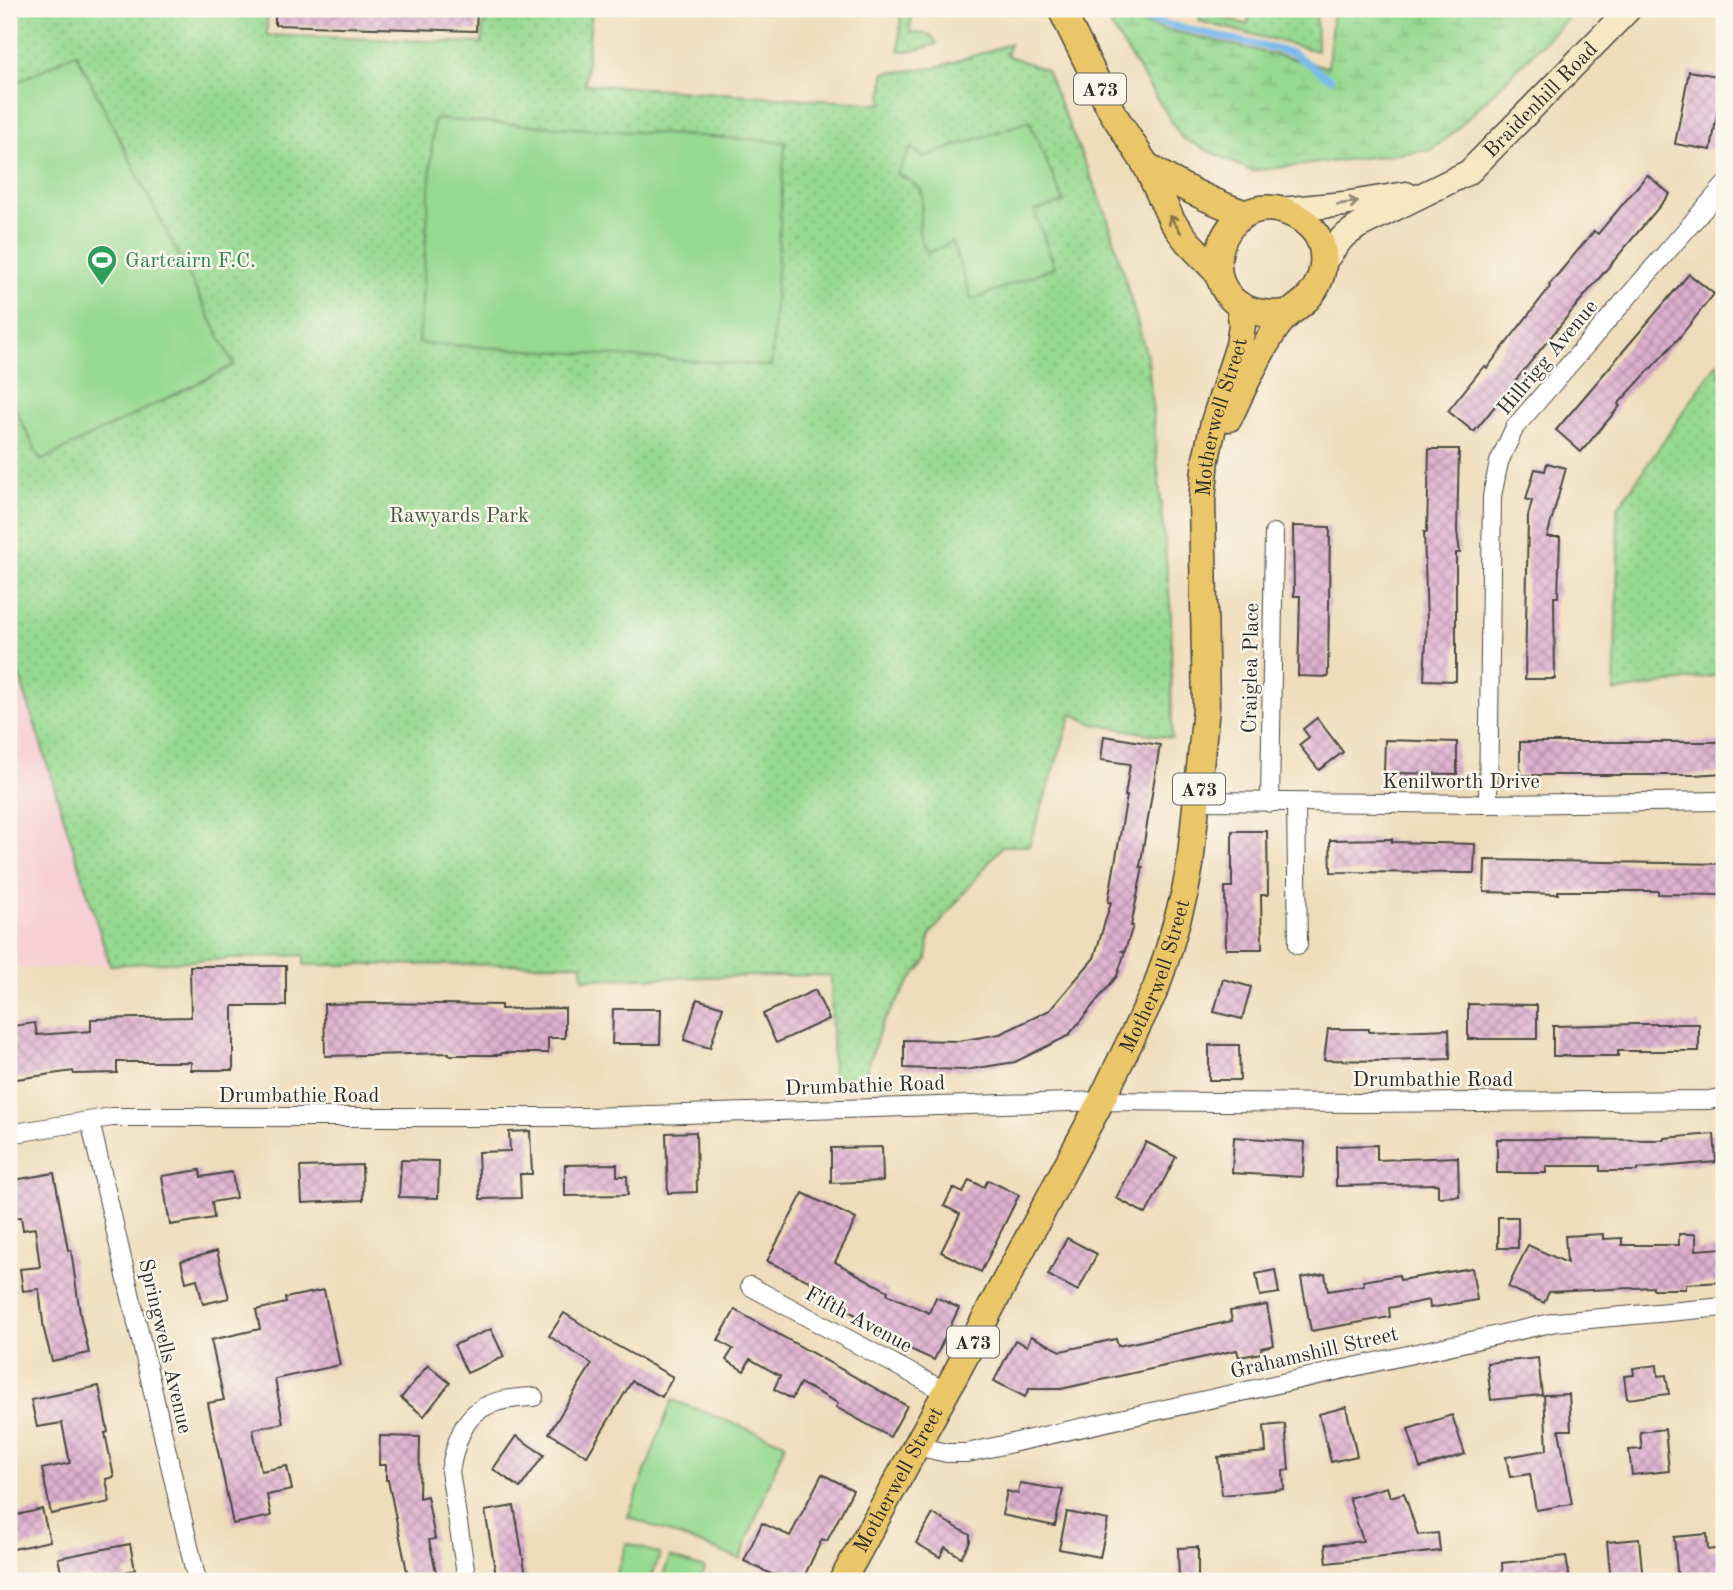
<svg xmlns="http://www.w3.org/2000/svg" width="1733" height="1590" viewBox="0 0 1733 1590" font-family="'Old Standard TT',serif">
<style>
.built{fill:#f7cfd5}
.green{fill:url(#green-dots);stroke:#60825e;stroke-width:2}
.wetland{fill:url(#wetland-marsh);stroke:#60825e;stroke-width:2}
.pitch{fill:#96d990;stroke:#60825e;stroke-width:2}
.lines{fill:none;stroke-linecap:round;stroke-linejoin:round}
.stream{stroke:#79b9ed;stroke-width:7}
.building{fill:url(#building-cross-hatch)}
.street-casing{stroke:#484640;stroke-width:20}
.secondary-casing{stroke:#484640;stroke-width:27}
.primary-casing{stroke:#484640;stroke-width:29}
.street{stroke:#fff;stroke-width:18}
.secondary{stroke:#f7e8c3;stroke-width:24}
.primary{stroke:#eac669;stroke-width:26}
.oneway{stroke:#918a77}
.oneway2{stroke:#8a784a}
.labels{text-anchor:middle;stroke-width:5;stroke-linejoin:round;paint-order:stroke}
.shield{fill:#fbf7ec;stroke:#696865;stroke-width:2}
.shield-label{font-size:19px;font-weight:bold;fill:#2b2b2b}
.street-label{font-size:21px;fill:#2b2b2b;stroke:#fbf7ec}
.leisure-label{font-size:21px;fill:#27864d;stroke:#fbf7ec;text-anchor:start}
.park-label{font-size:21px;fill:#465644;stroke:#fbf7ec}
</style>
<defs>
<pattern id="green-dots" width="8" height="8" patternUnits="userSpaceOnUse" patternTransform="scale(1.75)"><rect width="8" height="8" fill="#96d990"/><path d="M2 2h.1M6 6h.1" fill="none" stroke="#81ba7c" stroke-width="1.8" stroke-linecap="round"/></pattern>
<pattern id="wetland-marsh" width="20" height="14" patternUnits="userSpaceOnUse" patternTransform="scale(1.75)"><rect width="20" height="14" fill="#96d990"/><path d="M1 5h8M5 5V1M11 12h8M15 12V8" fill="none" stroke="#81ba7c"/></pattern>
<pattern id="building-cross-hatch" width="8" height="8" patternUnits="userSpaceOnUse" patternTransform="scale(1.75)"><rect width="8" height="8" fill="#deafcf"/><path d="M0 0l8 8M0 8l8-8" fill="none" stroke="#b48fa8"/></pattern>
</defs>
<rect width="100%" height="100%" fill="#fbf7ec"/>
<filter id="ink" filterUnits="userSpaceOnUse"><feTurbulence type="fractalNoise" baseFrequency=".0143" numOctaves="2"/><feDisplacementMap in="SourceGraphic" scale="14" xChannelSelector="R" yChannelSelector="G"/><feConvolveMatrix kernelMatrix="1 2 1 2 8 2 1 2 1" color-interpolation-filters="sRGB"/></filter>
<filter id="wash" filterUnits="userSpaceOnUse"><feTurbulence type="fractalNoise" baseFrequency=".00686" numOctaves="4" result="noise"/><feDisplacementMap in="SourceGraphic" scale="28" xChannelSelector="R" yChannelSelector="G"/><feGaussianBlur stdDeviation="1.57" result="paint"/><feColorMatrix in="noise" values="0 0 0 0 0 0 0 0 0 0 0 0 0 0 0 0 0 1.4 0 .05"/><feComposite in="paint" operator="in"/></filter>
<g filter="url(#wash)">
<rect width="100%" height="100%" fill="#efdcba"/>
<!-- built -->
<path class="built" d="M9 642 66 824 110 965 9 969Z"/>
<!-- green -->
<g class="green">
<path d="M9 9H194L224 11 225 9H267V35L482 43 484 9H592L585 84 882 104 884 73 934 68 1010 44 1006 55 1046 70 1107 216 1148 360 1171 614 1172 738 1094 724 1072 714 1029 846H1002L930 935 927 960 912 978 882 1024 862 1084 833 1085 831 975 583 979 582 964 304 965V955L110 965 9 642Z"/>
<path d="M901 9H912L910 32 931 35 937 44 914 51H899Z"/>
<path d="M1203 9 1247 25 1253 9H1316L1317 51 1199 21Z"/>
<path d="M1717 363 1724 384V674L1614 692 1618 560 1617 509Z"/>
</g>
<!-- wetland -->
<path class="wetland" d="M1333 9H1577L1452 134 1431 150 1251 171 1182 138 1104 15 1328 67Z"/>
<!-- pitch -->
<g class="pitch">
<path d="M76 53 234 365 41 461 9 396V86Z"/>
<path d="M434 119 785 142 771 366 419 343Z"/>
<path d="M1029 121 1064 202 1034 211 1055 267 972 300 952 242 928 253C910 227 925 218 922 191L911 181 897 174 911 148 924 157Z"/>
<path d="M672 1400 785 1443 740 1559 628 1517Z"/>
<path d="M627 1543 660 1554 650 1581H614Z"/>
<path d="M670 1557 704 1568 700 1581H661Z"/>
</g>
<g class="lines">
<!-- stream -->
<path class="stream" d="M1105 10 1293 53 1330 79"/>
</g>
<g id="blocks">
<!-- building -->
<g class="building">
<path d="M275 9H477L476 31 275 25Z"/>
<path d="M1689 71 1723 77 1711 150 1675 144Z"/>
<path d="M1647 175 1670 194 1575 307 1474 432 1448 411 1484 366 1487 368 1550 287 1549 285 1594 231 1598 234Z"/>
<path d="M1689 274 1714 294 1678 339 1618 404 1620 406 1581 452 1556 430Z"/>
<path d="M1429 449H1459L1457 531 1460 553H1456V681L1424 680 1427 622 1424 532H1427Z"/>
<path d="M1547 463 1566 468 1547 537H1560L1558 597H1554L1555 679H1525L1528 516 1532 501 1526 499 1535 469 1545 471Z"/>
<path d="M1293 526 1330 527 1328 677 1298 676 1300 596H1294Z"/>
<path d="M1317 718 1343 752 1319 770 1299 745 1309 737 1303 729Z"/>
<path d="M1104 736 1160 745 1140 867H1143L1131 926H1133L1125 950 1122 951 1125 952 1117 976 1068 1036 1015 1062 965 1070 904 1068V1040L959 1041 1000 1034 1050 1010 1094 958 1111 902H1108L1127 796H1125L1130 764 1101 760Z"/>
<path d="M1385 740 1457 742V774L1384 773Z"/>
<path d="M1520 742H1724V773L1693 775H1520Z"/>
<path d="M1232 831H1267L1268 895H1261L1262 949H1226L1225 887H1232Z"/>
<path d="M1392 839V842L1475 844 1474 873 1331 872 1330 840Z"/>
<path d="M1485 860 1724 864V895L1658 894V891H1558V894L1484 892Z"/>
<path d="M190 966H286V1006H233V1070H191V1062H117V1073L74 1074 73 1071 9 1080V1042L14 1041 12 1026 35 1023 37 1035 91 1031V1019L191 1017Z"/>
<path d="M1223 979 1251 987 1242 1019 1214 1012Z"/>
<path d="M815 990 829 1019 776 1043 763 1014Z"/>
<path d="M697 999 723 1007 710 1048 684 1040Z"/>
<path d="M375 1003 501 1005V1009L565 1008V1038H548V1053H501V1055H449V1053L325 1056 324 1004Z"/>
<path d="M1468 1004 1537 1005V1039H1468Z"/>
<path d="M613 1009H661L660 1044H612Z"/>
<path d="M1639 1024H1699V1051H1618V1056H1553V1026Z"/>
<path d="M1328 1029H1369V1032L1449 1029 1450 1059 1385 1061 1324 1060Z"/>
<path d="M1209 1045H1239L1240 1080H1209Z"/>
<path d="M530 1131 532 1174H520L521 1198 480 1199 478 1152 510 1151 509 1132Z"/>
<path d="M696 1132 697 1192 668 1193 666 1133Z"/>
<path d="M1714 1134 1716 1162 1637 1169V1171H1600V1166H1546V1173H1497V1139L1664 1140V1138Z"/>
<path d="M1234 1137 1305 1142 1303 1177 1232 1173Z"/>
<path d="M1146 1142 1176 1157 1146 1214 1116 1198Z"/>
<path d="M1377 1145V1160L1458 1157 1459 1196 1438 1197V1184L1336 1186V1146Z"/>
<path d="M882 1147 883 1181 831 1183V1148Z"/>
<path d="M401 1160 439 1161 438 1198 399 1197Z"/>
<path d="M617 1164V1176H627L628 1195 565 1196V1165Z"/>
<path d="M362 1165 363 1200 302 1203 300 1167Z"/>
<path d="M200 1170 201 1177 232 1172 236 1198 212 1202 214 1218 170 1225 162 1176Z"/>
<path d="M54 1173 68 1250H71L80 1314 89 1353 52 1361 44 1330 39 1289 23 1291 20 1269 40 1267 35 1228 23 1230 21 1217 9 1219V1196L17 1194 14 1180Z"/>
<path d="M969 1180 984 1187 988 1180 1019 1195 981 1272 941 1252 960 1214 944 1206 953 1188 963 1193Z"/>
<path d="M803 1193 856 1219 835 1262 888 1291 887 1294 929 1313 936 1297 959 1308 934 1360 890 1340 893 1335 828 1300 832 1292 767 1261Z"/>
<rect x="1498" y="1217" width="20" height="31"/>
<path d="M1603 1234V1239L1622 1238V1245H1679V1234H1696V1250L1724 1248V1282L1686 1284V1289H1653V1287L1549 1292 1544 1303 1508 1287 1528 1245 1567 1263 1565 1236Z"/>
<path d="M1067 1238 1097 1254 1078 1291 1048 1275Z"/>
<path d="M217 1251 229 1298 203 1304 197 1279 186 1282 181 1261Z"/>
<path d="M1472 1268 1477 1300 1430 1308 1429 1300 1389 1308 1390 1317 1311 1331 1301 1278 1325 1274 1328 1291 1364 1285 1363 1281 1399 1275 1400 1280Z"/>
<path d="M1275 1270 1279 1293 1260 1296 1256 1274Z"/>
<path d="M324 1290 340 1365 275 1379 283 1423 253 1429 261 1471 287 1466 292 1490 267 1495 271 1516 233 1524 208 1403 224 1400 211 1340 260 1329 256 1310 286 1303 285 1298Z"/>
<path d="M1267 1305 1274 1345 1261 1348 1262 1353 1239 1357 1237 1350 1061 1389H1029L1025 1397 994 1381 1015 1340 1027 1346 1031 1336 1061 1351 1116 1339 1118 1346 1232 1321 1230 1311Z"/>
<path d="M735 1310 907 1406 890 1437 836 1407 838 1403 800 1383 792 1399 774 1389 780 1376 750 1359 744 1371 726 1360 733 1349 718 1340Z"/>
<path d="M564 1313 610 1342 673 1377 662 1397 632 1381 587 1456 549 1433 592 1364 549 1336Z"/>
<path d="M491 1329 504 1357 467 1373 454 1345Z"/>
<path d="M1538 1358 1542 1395 1491 1400 1487 1363Z"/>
<path d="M428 1365 450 1383 424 1416 401 1398Z"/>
<path d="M1657 1365 1658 1376 1666 1375 1669 1394 1627 1399 1624 1376 1634 1375 1633 1368Z"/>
<path d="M99 1386 108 1432 105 1433 114 1477 106 1479 110 1502 51 1514 42 1469 70 1463 62 1423 37 1427 31 1400Z"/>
<path d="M1569 1394 1571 1430H1559L1572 1504 1536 1510 1530 1474 1510 1477 1506 1457 1547 1450 1544 1395Z"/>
<path d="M1346 1407 1357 1456 1331 1462 1319 1414Z"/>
<path d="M1452 1415 1465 1454 1420 1468 1408 1429Z"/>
<path d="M1285 1424 1289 1470 1283 1471 1284 1489 1222 1495 1218 1457 1266 1452 1264 1426Z"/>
<path d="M1665 1429 1669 1471 1632 1475 1629 1450 1642 1449 1640 1432Z"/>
<path d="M380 1436 420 1437 419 1498 427 1496 435 1539 429 1540 438 1581H409L388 1480H386V1465H379Z"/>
<path d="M516 1436 544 1455 520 1488 493 1469Z"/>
<path d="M822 1474 853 1490 827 1541 822 1539 802 1581H786L744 1561 762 1523 790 1536Z"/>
<path d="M1020 1483 1063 1490 1055 1526 1002 1515 1007 1491 1018 1494Z"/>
<path d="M1387 1487 1390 1497 1404 1493 1418 1535 1438 1533 1440 1551 1327 1563 1325 1545 1363 1541 1349 1498Z"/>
<path d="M514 1506 527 1581H497L485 1511Z"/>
<path d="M42 1509 50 1541 9 1550V1517Z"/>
<path d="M1067 1512 1108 1520 1100 1557 1059 1549Z"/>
<path d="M933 1514 970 1535V1542L961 1557 945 1547 940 1557 916 1543Z"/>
<path d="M1707 1534 1708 1550 1724 1548V1581H1678L1674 1537Z"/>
<path d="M1639 1539 1643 1581H1611L1607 1542Z"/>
<path d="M130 1544 135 1570 124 1572 126 1581H93L92 1577 63 1581 58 1558Z"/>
<path d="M1198 1547V1581H1179L1178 1548Z"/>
<path d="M1566 1556 1570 1581H1503L1502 1563Z"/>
</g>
</g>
</g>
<g filter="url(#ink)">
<use href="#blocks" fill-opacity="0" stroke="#484640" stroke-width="2"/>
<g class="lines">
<!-- street casing -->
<g class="street-casing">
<g id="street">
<path d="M1198 801 1488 804 1724 801"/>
<path d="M1270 803 1274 533"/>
<path d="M1296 804 1298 945"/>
<path d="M1488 804 1492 496 1499 462 1515 427 1724 186"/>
<path d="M90 1121 197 1581"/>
<path d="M9 1134 112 1117H589L1101 1101 1360 1103 1709 1100 1724 1097"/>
<path d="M750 1286 946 1392"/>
<path d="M916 1446 947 1453H967L1556 1322 1724 1307"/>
<path d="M467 1581 450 1471C461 1415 476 1399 534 1397"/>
</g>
</g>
<!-- secondary casing -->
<g class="secondary-casing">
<g id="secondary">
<path d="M1280 210 1344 204 1406 194"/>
<path id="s1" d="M1324 262 1342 238 1357 227 1469 172 1629 9"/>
</g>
</g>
<!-- primary casing -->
<g class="primary-casing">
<g id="primary">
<path d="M1061 9 1112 112 1146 165 1172 221 1188 242 1218 273"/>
<path d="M1146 165C1178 186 1210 201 1246 214"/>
<path d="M1229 418C1243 388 1258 355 1276 328 1285 314 1295 310 1307 299 1324 282 1330 251 1314 231 1306 221 1296 215 1284 211 1210 188 1182 325 1287 313"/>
<path id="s2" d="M842 1581 946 1392 1101 1101 1156 988 1168 952 1185 892 1190 865 1206 708 1202 501 1206 459 1214 422 1239 345 1242 325 1240 306"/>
</g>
</g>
<!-- street -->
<use href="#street" class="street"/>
<!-- secondary -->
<use href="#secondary" class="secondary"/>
<!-- primary -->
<use href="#primary" class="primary"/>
</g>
<!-- one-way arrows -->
<defs><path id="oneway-shaft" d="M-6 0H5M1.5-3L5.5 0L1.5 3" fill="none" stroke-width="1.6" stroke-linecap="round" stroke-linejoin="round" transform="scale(1.75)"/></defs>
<use class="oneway" href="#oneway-shaft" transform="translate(1348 203) rotate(-8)"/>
<use class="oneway2" href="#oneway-shaft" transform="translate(1175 224) rotate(-124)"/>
</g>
<!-- icons -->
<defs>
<g id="stadium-pin" transform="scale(1.575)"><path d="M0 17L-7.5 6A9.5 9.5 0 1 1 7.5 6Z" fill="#2e9e5b" stroke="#fbf7ec"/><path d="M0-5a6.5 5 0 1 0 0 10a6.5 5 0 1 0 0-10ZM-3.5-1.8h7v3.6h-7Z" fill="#fff"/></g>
</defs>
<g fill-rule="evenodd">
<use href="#stadium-pin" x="102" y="260"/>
</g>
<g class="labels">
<!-- shield labels -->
<g class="shield">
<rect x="1074" y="73.5" width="52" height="31" rx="5"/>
<rect x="1173" y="773.5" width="52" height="31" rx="5"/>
<rect x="947" y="1326.5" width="52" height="31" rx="5"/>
</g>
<g class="shield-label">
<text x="1100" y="96">A73</text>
<text x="1199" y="796">A73</text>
<text x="973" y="1349">A73</text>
</g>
<!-- street labels -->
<g class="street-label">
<text dy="7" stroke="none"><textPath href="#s1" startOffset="275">Braidenhill Road</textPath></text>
<text transform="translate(1547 357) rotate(-50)" y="7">Hillrigg Avenue</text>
<text dy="7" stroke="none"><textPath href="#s2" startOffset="1250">Motherwell Street</textPath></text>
<text transform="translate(1250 668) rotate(-89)" y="7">Craiglea Place</text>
<text x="1461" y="788">Kenilworth Drive</text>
<text dy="7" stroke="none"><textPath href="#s2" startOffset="682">Motherwell Street</textPath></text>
<text x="1433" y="1086">Drumbathie Road</text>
<text transform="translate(865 1085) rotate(-2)" y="7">Drumbathie Road</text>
<text x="299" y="1102">Drumbathie Road</text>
<text transform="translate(859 1319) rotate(28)" y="7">Fifth Avenue</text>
<text transform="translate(166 1346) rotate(77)" y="7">Springwells Avenue</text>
<text transform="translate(1314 1352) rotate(-13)" y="7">Grahamshill Street</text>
<text dy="7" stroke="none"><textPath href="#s2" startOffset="116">Motherwell Street</textPath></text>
</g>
<!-- leisure labels -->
<g class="leisure-label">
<text x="125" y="267">Gartcairn F.C.</text>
</g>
<!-- park labels -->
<g class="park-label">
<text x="459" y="522">Rawyards Park</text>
</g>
</g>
<!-- margin -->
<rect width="1733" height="1590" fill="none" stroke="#fbf7ec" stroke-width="35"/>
</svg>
